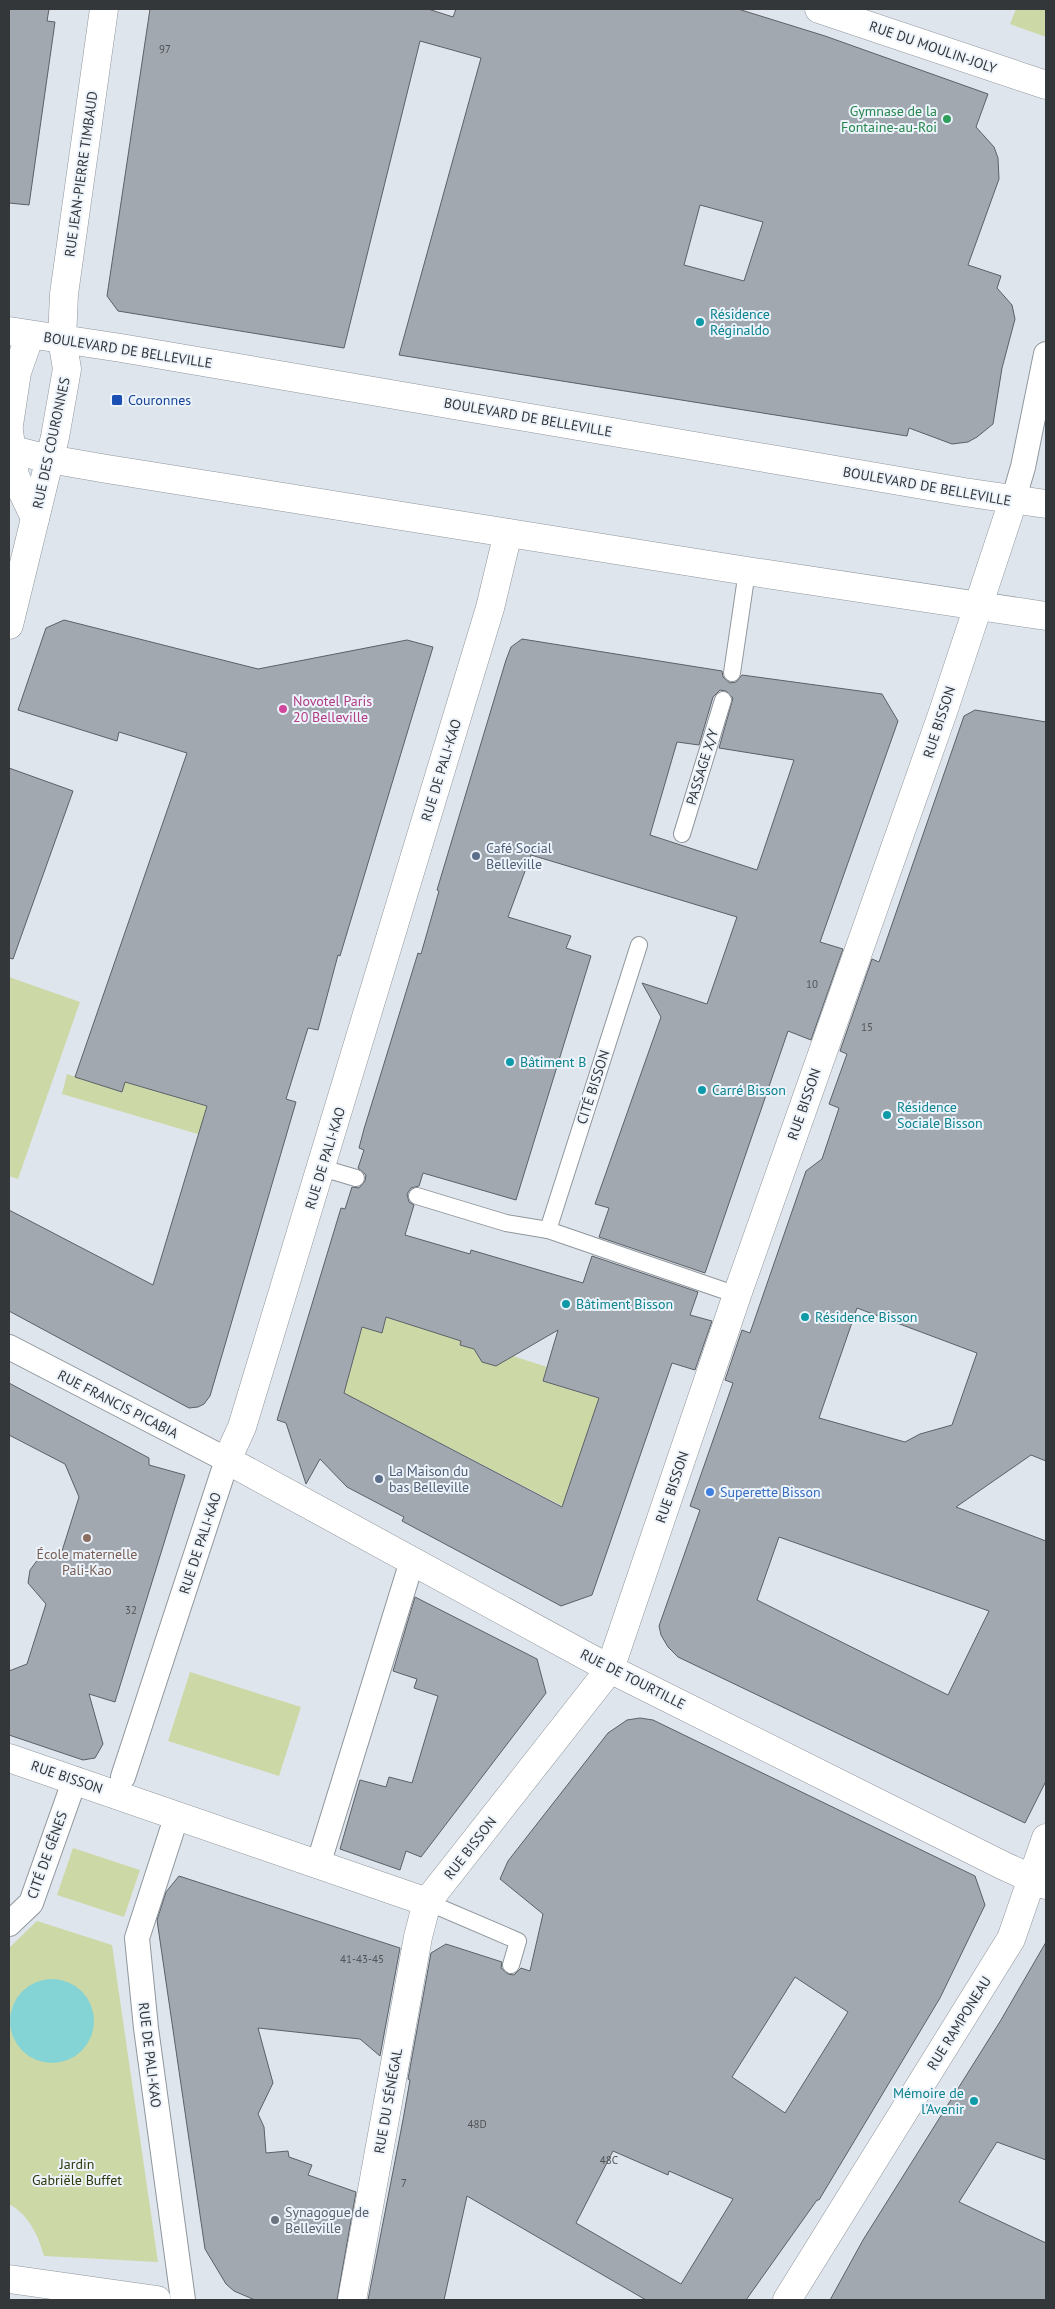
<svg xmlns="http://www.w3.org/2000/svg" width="1055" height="2309" viewBox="0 0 1055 2309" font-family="'PT Sans',sans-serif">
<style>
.green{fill:#cdd8a7}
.water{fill:#84d4d6}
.building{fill:#a2a8af;stroke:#5b6167;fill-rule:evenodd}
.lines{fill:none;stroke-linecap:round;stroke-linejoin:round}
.service-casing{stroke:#8f969c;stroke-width:18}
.pedestrian-casing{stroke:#8f969c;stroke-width:26}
.minor-casing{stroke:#8f969c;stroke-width:29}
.primary-casing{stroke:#8f969c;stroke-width:29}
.service{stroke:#fff;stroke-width:16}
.pedestrian{stroke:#fff;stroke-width:24}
.minor{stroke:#fff;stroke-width:28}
.primary{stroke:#fff;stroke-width:28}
.leisure-dot{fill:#2e9e5b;stroke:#ecf3fa;stroke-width:2}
.culture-dot{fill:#0f9aa8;stroke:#ecf3fa;stroke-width:2}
.transit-dot{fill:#1a4fb4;stroke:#ecf3fa;stroke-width:2}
.hotel-dot{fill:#d1479c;stroke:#ecf3fa;stroke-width:2}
.service-dot{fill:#5c6f8a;stroke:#ecf3fa;stroke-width:2}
.shop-dot{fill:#3f7fe0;stroke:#ecf3fa;stroke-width:2}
.education-dot{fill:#8d6e63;stroke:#ecf3fa;stroke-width:2}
.worship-dot{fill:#6b7280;stroke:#ecf3fa;stroke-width:2}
.labels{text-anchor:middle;stroke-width:4;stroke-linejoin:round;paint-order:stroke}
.number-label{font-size:11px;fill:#505357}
.street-label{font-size:14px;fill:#34373a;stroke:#ecf3fa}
.leisure-label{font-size:14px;fill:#27864d;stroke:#ecf3fa;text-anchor:end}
.culture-label{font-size:14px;fill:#0d838f;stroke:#ecf3fa;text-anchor:start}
.transit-label{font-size:14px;fill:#164399;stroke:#ecf3fa;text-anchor:start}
.hotel-label{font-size:14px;fill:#b23c85;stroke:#ecf3fa;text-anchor:start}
.service-label{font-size:14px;fill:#4e5e75;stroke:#ecf3fa;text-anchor:start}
.shop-label{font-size:14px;fill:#366cbe;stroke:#ecf3fa;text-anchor:start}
.education-label{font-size:14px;fill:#785e54;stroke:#ecf3fa}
.park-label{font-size:14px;fill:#30380b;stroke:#ecf3fa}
.worship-label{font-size:14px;fill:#5b616d;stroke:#ecf3fa;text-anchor:start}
</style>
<rect width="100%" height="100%" fill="#dfe5ec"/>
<!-- green -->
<g class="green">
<path d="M1016 9H1046V37L1010 24Z"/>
<path d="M184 909 172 1096 209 1107 201 1135 62 1094 67 1074 122 1092Z"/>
<path d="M9 977 80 1002 18 1179 9 1176Z"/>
<path d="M387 1315 461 1341 460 1345 474 1349 482 1362 510 1355 547 1367 543 1381 599 1398 568 1509 371 1407 340 1408 362 1327 382 1333Z"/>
<path d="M190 1672 301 1707 279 1776 168 1741Z"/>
<path d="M73 1848 140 1870 124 1917 57 1895Z"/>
<path d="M37 1921 112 1945 158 2262 44 2256C38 2235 29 2215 9 2204V1948Z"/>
</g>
<!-- water -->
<circle class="water" cx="52" cy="2021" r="42"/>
<!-- building -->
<g class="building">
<path d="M9 9H49L47 21 55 22 29 205 9 203Z"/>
<path d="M150 9H428L453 17 456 9H738L825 36 988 94 976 127 994 147 998 158 999 179 968 265 1001 276 997 288 1012 305 1015 319 1002 368 993 424 977 437 968 442 952 444 909 428 907 436 399 355 481 58 420 41 344 348 118 311 107 296ZM700 205 763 222 744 281 684 265Z"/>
<path d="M64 620 258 669 407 640 433 647 340 956 338 955 318 1030 308 1028 286 1099 296 1102 210 1396 204 1404 198 1407 189 1408 9 1311V1210L153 1285 207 1106 125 1082 122 1092 75 1077 187 753 119 732 117 741 18 710 46 628Z"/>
<path d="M522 639 722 671 723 677 730 683 736 682 742 675 882 694 898 721 820 942 843 949 811 1040 788 1031 705 1273 599 1237 609 1208 595 1204 661 1017 642 983 707 1004 737 917 531 855 508 917 571 936 566 948 591 956 516 1200 423 1173 419 1186 411 1188 407 1194 409 1202 414 1205 405 1235 470 1254 471 1250 583 1283 592 1256 698 1292 690 1315 712 1321 695 1370 672 1363 592 1595 561 1606 402 1521 404 1517 347 1487 320 1459 306 1484 286 1423 277 1420 341 1208 345 1209 352 1187 359 1188 365 1181 366 1175 358 1168 364 1150 359 1148 364 1129 418 953 421 954 439 891 437 890 506 660 511 647ZM720 690 726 691 733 698 719 748 794 760 757 870 650 835 677 742 699 745 713 697ZM386 1317 461 1341 460 1345 474 1349 482 1362 496 1366 558 1330 543 1381 599 1398 562 1507 344 1393 362 1327 382 1333Z"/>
<path d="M975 710 1046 722V1461L1031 1455 956 1507 1046 1541V1781L1025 1823 678 1657 668 1647 661 1635 659 1626 700 1510 690 1506 733 1383 725 1380 742 1330 750 1333 806 1171 822 1159 839 1108 829 1104 847 1054 840 1051 872 959 879 962 964 716ZM857 1308 977 1353 952 1425 920 1434 905 1442 819 1418ZM779 1537 989 1611 948 1695 757 1600Z"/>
<path d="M9 768 73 791 13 959 9 958Z"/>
<path d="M9 1383 149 1458V1465L185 1475 115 1702 89 1694 103 1744 95 1758 83 1760 9 1735V1671L27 1664 46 1604 28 1583 30 1570 39 1558 62 1551 79 1497 65 1464 9 1435Z"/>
<path d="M415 1597 537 1659 546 1693 421 1857 406 1851 400 1870 340 1849 360 1780 386 1787 389 1777 412 1783 438 1696 414 1688 417 1679 393 1671Z"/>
<path d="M640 1718 653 1720 975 1876 985 1905 940 1998 819 2200H817L746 2300H646L467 2196 444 2300H368L403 2120 410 2080 408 2079 431 1953 446 1944 502 1962 501 1968 508 1974 514 1975 521 1968 530 1971 543 1914 500 1879 508 1861 608 1733 627 1720ZM795 1977 848 2012 785 2113 732 2077ZM613 2151 668 2175 669 2171 733 2199 681 2284 576 2223Z"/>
<path d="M179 1876 400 1948 380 2056 360 2039 258 2028 273 2083 258 2114 264 2127 266 2153 288 2151 289 2157 312 2165 308 2175 356 2192 337 2300H255L234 2291 226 2284 205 2249 157 1920 166 1892Z"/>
<path d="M1046 1942V2160L997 2142 959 2202 1046 2243V2300H830L863 2240 1001 2020Z"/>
</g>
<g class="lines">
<!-- service casing -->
<g class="service-casing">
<g id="service">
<path d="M732 673 747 571"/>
<path d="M682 834 723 700"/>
<path d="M639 945 548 1230 737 1295"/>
<path d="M322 1168 356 1178"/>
<path d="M417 1196 506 1223 548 1230"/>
<path d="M427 1902 518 1941 511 1965"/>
</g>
</g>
<!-- pedestrian casing -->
<g class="pedestrian-casing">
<g id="pedestrian">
<path d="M1013 501 1023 467 1046 354"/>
<path d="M9 1347 227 1460 123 1777"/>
<path d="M177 1815 137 1938 146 2028 183 2300"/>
<path d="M318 1865 412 1561"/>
<path d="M9 1924 31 1903 75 1779"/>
</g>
</g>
<!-- minor casing -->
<g class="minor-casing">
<g id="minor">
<path d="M819 9 1046 85"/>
<path d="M9 425 17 372 30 335"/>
<path d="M9 431 15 476 35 518"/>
<path d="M508 533 490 608 242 1427 227 1460 610 1669 1002 1865 1046 1885"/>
<path d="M9 625 55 437 67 369 62 339 64 294 104 9"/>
<path d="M9 1758 427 1902"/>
<path d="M9 2279 157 2300"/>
<path d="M352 2300 418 1937 427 1902 610 1669 737 1295 943 712 1013 501"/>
<path d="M787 2300 1011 1939 1046 1838"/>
</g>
</g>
<!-- primary casing -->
<g class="primary-casing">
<g id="primary">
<path d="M9 331 121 348 964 492 1046 504"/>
<path d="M9 449 49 459 107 469 747 571 1046 616"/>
</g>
</g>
<!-- service -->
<use href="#service" class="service"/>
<!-- pedestrian -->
<use href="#pedestrian" class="pedestrian"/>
<!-- minor -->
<use href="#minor" class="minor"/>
<!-- primary -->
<use href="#primary" class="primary"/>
</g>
<!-- markers -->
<circle class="leisure-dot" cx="947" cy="119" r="5"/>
<g class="culture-dot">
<circle cx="700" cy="322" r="5"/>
<circle cx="510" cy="1062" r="5"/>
<circle cx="702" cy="1090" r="5"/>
<circle cx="887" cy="1115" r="5"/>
<circle cx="566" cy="1304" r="5"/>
<circle cx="805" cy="1317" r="5"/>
<circle cx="974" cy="2101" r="5"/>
</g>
<rect class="transit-dot" x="111" y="394" width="12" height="12" rx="2.5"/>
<circle class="hotel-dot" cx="283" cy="709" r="5"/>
<g class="service-dot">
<circle cx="476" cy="856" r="5"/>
<circle cx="379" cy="1479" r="5"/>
</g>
<circle class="shop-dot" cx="710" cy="1492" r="5"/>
<circle class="education-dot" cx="87" cy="1538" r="5"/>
<circle class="worship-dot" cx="275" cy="2220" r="5"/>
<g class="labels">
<!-- number labels -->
<g class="number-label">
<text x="165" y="53">97</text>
<text x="812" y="988">10</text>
<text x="867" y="1031">15</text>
<text x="131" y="1614">32</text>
<text x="362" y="1963">41-43-45</text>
<text x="477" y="2128">48D</text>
<text x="609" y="2164">48C</text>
<text x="404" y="2187">7</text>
</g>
<!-- street labels -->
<g class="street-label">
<text transform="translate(933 47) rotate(19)" y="5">RUE DU MOULIN-JOLY</text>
<text transform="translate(81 174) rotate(-82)" y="5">RUE JEAN-PIERRE TIMBAUD</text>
<text transform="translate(128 350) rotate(9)" y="5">BOULEVARD DE BELLEVILLE</text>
<text transform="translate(528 417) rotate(10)" y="5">BOULEVARD DE BELLEVILLE</text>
<text transform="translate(51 443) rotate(-78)" y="5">RUE DES COURONNES</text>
<text transform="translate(927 486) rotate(10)" y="5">BOULEVARD DE BELLEVILLE</text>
<text transform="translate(939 722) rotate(-72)" y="5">RUE BISSON</text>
<text transform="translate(702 767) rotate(-73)" y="5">PASSAGE X/Y</text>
<text transform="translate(441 770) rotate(-73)" y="5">RUE DE PALI-KAO</text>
<text transform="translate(593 1087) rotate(-72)" y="5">CITÉ BISSON</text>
<text transform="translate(804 1104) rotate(-71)" y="5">RUE BISSON</text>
<text transform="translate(325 1158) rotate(-73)" y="5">RUE DE PALI-KAO</text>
<text transform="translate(118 1404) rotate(27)" y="5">RUE FRANCIS PICABIA</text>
<text transform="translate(672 1487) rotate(-71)" y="5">RUE BISSON</text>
<text transform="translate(200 1543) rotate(-72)" y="5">RUE DE PALI-KAO</text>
<text transform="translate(633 1679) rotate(27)" y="5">RUE DE TOURTILLE</text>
<text transform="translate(67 1777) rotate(19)" y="5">RUE BISSON</text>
<text transform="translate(470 1848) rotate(-52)" y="5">RUE BISSON</text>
<text transform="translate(47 1855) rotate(-70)" y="5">CITÉ DE GÊNES</text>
<text transform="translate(959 2023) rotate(-58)" y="5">RUE RAMPONEAU</text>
<text transform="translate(150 2055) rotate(83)" y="5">RUE DE PALI-KAO</text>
<text transform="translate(388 2101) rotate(-80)" y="5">RUE DU SÉNÉGAL</text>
</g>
<!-- leisure labels -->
<g class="leisure-label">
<text x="937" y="116">Gymnase de la<tspan x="937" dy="16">Fontaine-au-Roi</tspan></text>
</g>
<!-- culture labels -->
<g class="culture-label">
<text x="710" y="319">Résidence<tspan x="710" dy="16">Réginaldo</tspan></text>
<text x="520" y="1067">Bâtiment B</text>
<text x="712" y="1095">Carré Bisson</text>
<text x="897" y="1112">Résidence<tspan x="897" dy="16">Sociale Bisson</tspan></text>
<text x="576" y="1309">Bâtiment Bisson</text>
<text x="815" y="1322">Résidence Bisson</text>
<text x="964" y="2098" text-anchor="end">Mémoire de<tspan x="964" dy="16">l’Avenir</tspan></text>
</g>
<!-- transit labels -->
<g class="transit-label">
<text x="128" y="405">Couronnes</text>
</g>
<!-- hotel labels -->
<g class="hotel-label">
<text x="293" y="706">Novotel Paris<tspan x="293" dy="16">20 Belleville</tspan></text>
</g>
<!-- service labels -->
<g class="service-label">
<text x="486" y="853">Café Social<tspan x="486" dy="16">Belleville</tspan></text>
<text x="389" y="1476">La Maison du<tspan x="389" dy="16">bas Belleville</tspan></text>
</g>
<!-- shop labels -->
<g class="shop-label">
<text x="720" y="1497">Superette Bisson</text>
</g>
<!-- education labels -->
<g class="education-label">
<text x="87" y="1559">École maternelle<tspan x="87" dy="16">Pali-Kao</tspan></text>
</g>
<!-- park labels -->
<g class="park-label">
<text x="77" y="2169">Jardin<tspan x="77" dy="16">Gabriële Buffet</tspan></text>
</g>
<!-- worship labels -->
<g class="worship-label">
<text x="285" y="2217">Synagogue de<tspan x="285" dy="16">Belleville</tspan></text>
</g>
</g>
<!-- border -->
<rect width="1055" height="2309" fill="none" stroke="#34373a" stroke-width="20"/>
</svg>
